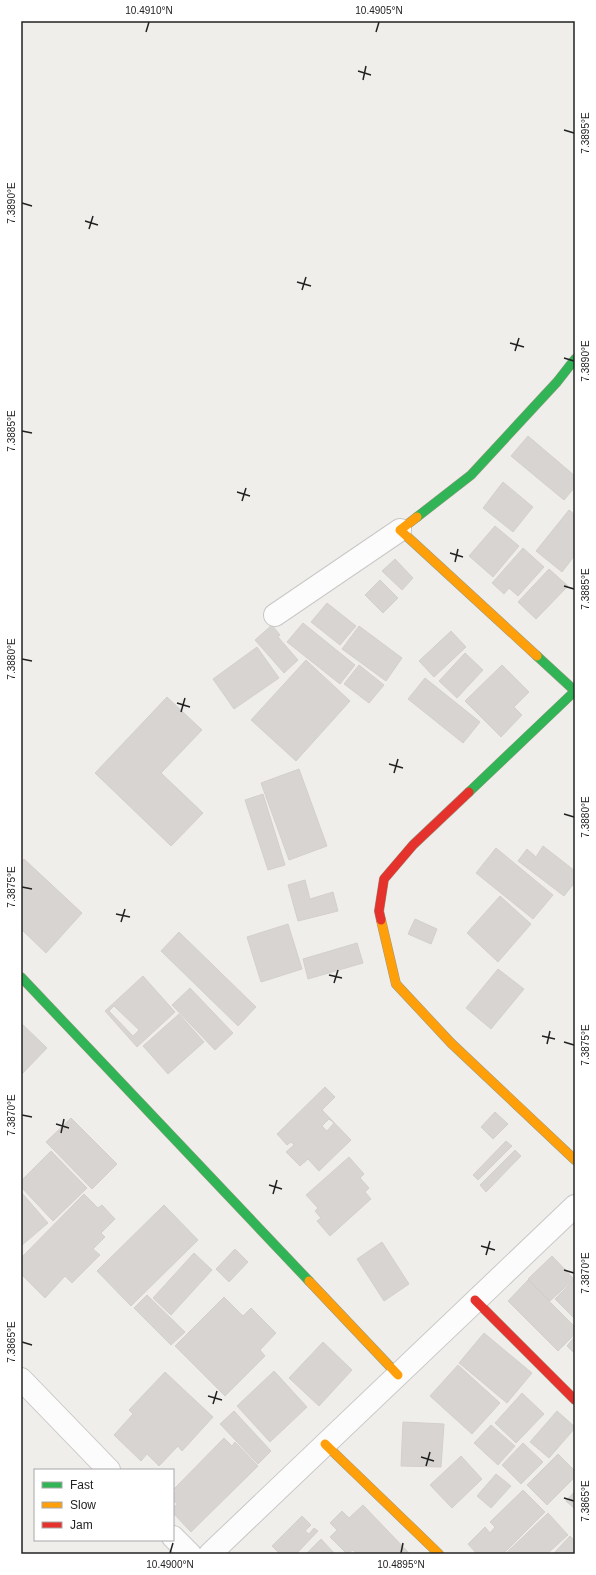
<svg xmlns="http://www.w3.org/2000/svg" width="596" height="1575" viewBox="0 0 596 1575" font-family="Helvetica,sans-serif">
<style>
.building{fill:#d7d4d2;stroke:#d3d0cc;fill-rule:evenodd}
.lines{fill:none;stroke-linecap:round;stroke-linejoin:round}
.street-casing{stroke:#c9c8c7;stroke-width:24}
.fast-casing{stroke:#999a82;stroke-width:10}
.slow-casing{stroke:#999a82;stroke-width:10}
.jam-casing{stroke:#999a82;stroke-width:10}
.street{stroke:#fdfcfc;stroke-width:22}
.fast{stroke:#30b455;stroke-width:9}
.slow{stroke:#ff9f0a;stroke-width:9}
.jam{stroke:#e5322d;stroke-width:9}
.ticks{fill:none;stroke:#222;stroke-width:1.5}
.neatline{fill:none;stroke:#222;stroke-width:1.5}
.ticks-label{font-size:10px;text-anchor:middle;fill:#222}
</style>
<rect width="100%" height="100%" fill="#f0eeeb"/>
<!-- building -->
<g class="building">
<path d="M528 436 575 476V487L564 500 511 456Z"/>
<path d="M503 482 533 507 513 532 483 508Z"/>
<path d="M569 510 575 515V555L562 572 536 551Z"/>
<path d="M495 526 519 546 493 577 469 556Z"/>
<path d="M523 548 544 567 518 596 509 588 504 594 492 583Z"/>
<path d="M395 559 413 578 402 590 382 571Z"/>
<path d="M549 569 568 586 536 619 518 602Z"/>
<path d="M380 580 398 598 383 613 365 595Z"/>
<path d="M327 603 356 626 340 645 311 622Z"/>
<path d="M303 623 355 665 340 684 287 642Z"/>
<path d="M272 625 280 635 278 637 298 660 284 673 255 640Z"/>
<path d="M359 626 402 658 386 681 342 649Z"/>
<path d="M451 631 466 647 434 677 419 661Z"/>
<path d="M257 647 279 678 234 709 213 679Z"/>
<path d="M465 653 483 670 457 698 439 681Z"/>
<path d="M306 660 350 701 296 761 251 720Z"/>
<path d="M359 665 384 685 369 703 344 684Z"/>
<path d="M502 665 529 692 514 707 522 715 501 737 465 701Z"/>
<path d="M425 678 480 722 463 743 408 699Z"/>
<path d="M167 697 202 730 161 773 203 813 171 846 95 773Z"/>
<path d="M299 769 327 846 289 860 261 783Z"/>
<path d="M263 794 285 865 268 870 245 800Z"/>
<path d="M543 846 575 871V882L564 896 518 861 527 849 536 857Z"/>
<path d="M496 848 553 895 533 919 476 873Z"/>
<path d="M24 859 82 913 46 953 21 929V863Z"/>
<path d="M305 880 310 899 333 892 338 911 298 921 288 885Z"/>
<path d="M500 896 531 924 498 962 467 933Z"/>
<path d="M415 919 437 929 431 944 408 934Z"/>
<path d="M288 924 302 969 261 982 247 937Z"/>
<path d="M179 932 256 1007 238 1026 161 951Z"/>
<path d="M357 943 363 963 308 979 303 959Z"/>
<path d="M498 969 524 989 491 1029 466 1008Z"/>
<path d="M143 976 175 1012 137 1047 105 1011ZM114 1006 139 1030 133 1036 109 1011Z"/>
<path d="M190 988 233 1033 215 1050 172 1005Z"/>
<path d="M179 1014 204 1042 168 1074 143 1046Z"/>
<path d="M21 1023 47 1048 21 1075Z"/>
<path d="M325 1087 335 1097 322 1110 351 1140 319 1171 308 1159 300 1166 286 1152 294 1145 291 1142 287 1145 277 1134ZM329 1119 334 1123 327 1131 322 1126Z"/>
<path d="M495 1112 508 1124 493 1139 481 1127Z"/>
<path d="M71 1118 117 1164 92 1189 46 1142Z"/>
<path d="M506 1141 512 1146 478 1180 473 1175Z"/>
<path d="M515 1150 521 1156 486 1192 480 1185Z"/>
<path d="M51 1151 87 1188 53 1221 21 1187V1181Z"/>
<path d="M349 1157 364 1174 360 1178 369 1188 365 1192 371 1199 330 1236 317 1221 321 1218 315 1211 318 1208 306 1195Z"/>
<path d="M21 1192 48 1223 21 1246Z"/>
<path d="M84 1194 98 1208 102 1205 115 1219 101 1233 105 1237 93 1249 100 1255 72 1283 65 1276 45 1298 21 1274V1258Z"/>
<path d="M164 1205 198 1240 131 1306 97 1271Z"/>
<path d="M382 1242 409 1284 384 1301 357 1259Z"/>
<path d="M235 1249 248 1262 229 1282 216 1269Z"/>
<path d="M194 1253 212 1270 171 1315 153 1298Z"/>
<path d="M552 1256 574 1279 550 1301 528 1279Z"/>
<path d="M575 1279V1319L555 1299Z"/>
<path d="M528 1280 575 1327V1334L558 1351 508 1301Z"/>
<path d="M147 1295 185 1332 171 1345 134 1308Z"/>
<path d="M224 1297 243 1316 251 1308 276 1333 260 1350 265 1356 225 1396 175 1346Z"/>
<path d="M484 1333 532 1373 507 1403 459 1363Z"/>
<path d="M575 1336V1354L567 1346Z"/>
<path d="M323 1342 352 1370 319 1406 289 1378Z"/>
<path d="M458 1365 500 1403 472 1434 430 1396Z"/>
<path d="M274 1371 307 1407 270 1442 237 1406Z"/>
<path d="M165 1372 213 1417 182 1451 178 1446 159 1466 147 1454 141 1461 114 1435 133 1414 129 1410Z"/>
<path d="M522 1393 544 1414 516 1443 495 1423Z"/>
<path d="M234 1411 271 1451 258 1464 220 1424Z"/>
<path d="M557 1411 575 1427V1428L549 1458 530 1442Z"/>
<path d="M403 1422 444 1424 441 1467 401 1466Z"/>
<path d="M491 1425 515 1446 498 1465 474 1443Z"/>
<path d="M224 1438 232 1446 235 1442 258 1466 191 1532 173 1513V1508L177 1504 173 1500V1494L176 1491 174 1489Z"/>
<path d="M523 1443 543 1462 521 1484 502 1465Z"/>
<path d="M558 1454 575 1471V1477L547 1505 527 1485Z"/>
<path d="M461 1456 482 1479 452 1508 430 1485Z"/>
<path d="M496 1474 511 1486 491 1508 477 1496Z"/>
<path d="M523 1490 545 1512 503 1554H477L468 1544 485 1527 490 1533 495 1527 490 1522Z"/>
<path d="M575 1491V1509L566 1501Z"/>
<path d="M363 1505 410 1554H356L353 1550 347 1554 330 1537 337 1530 330 1523 342 1511 349 1518Z"/>
<path d="M548 1513 568 1535 547 1554H505Z"/>
<path d="M302 1516 311 1525 305 1531 309 1534 314 1528 318 1531 296 1554H280L272 1546Z"/>
<path d="M570 1536 575 1541V1554H553Z"/>
<path d="M321 1539 335 1554H306Z"/>
</g>
<g class="lines">
<!-- street casing -->
<g class="street-casing">
<g id="street">
<path d="M275 615 400 530"/>
<path d="M21 1379 109 1470"/>
<path d="M173 1537 190 1554"/>
<path d="M210 1554 575 1206"/>
</g>
</g>
<!-- fast casing -->
<g class="fast-casing">
<g id="fast">
<path d="M417 517 471 475 557 382 575 359"/>
<path d="M469 792 575 691 537 656"/>
<path d="M21 977 309 1281"/>
</g>
</g>
<!-- slow casing -->
<g class="slow-casing">
<g id="slow">
<path d="M417 517 400 530 537 656"/>
<path d="M381 920 396 984 451 1043 575 1160"/>
<path d="M309 1281 398 1375"/>
<path d="M325 1444 439 1554"/>
</g>
</g>
<!-- jam casing -->
<g class="jam-casing">
<g id="jam">
<path d="M381 920 379 911 384 879 413 845 469 792"/>
<path d="M475 1300 575 1400"/>
</g>
</g>
<!-- street -->
<use href="#street" class="street"/>
<!-- fast -->
<use href="#fast" class="fast"/>
<!-- slow -->
<use href="#slow" class="slow"/>
<!-- jam -->
<use href="#jam" class="jam"/>
</g>
<!-- ticks -->
<path class="ticks" d="M146 32 149 22M376 32 379 22M358 71 371 75M363 80 366 66M564 130 574 133M22 203 32 206M85 221 98 225M89 229 93 216M297 282 311 286M302 290 306 277M510 343 524 347M515 351 519 338M564 358 574 361M22 431 32 433M237 492 250 496M242 501 246 488M450 553 463 557M455 562 458 549M564 586 574 589M22 659 32 661M177 703 190 707M181 712 185 698M389 764 403 768M394 773 398 759M564 814 574 817M22 887 32 889M116 914 130 917M121 922 125 909M329 975 342 978M334 983 338 970M542 1036 555 1039M564 1042 574 1045M547 1044 550 1031M22 1115 32 1117M56 1124 69 1128M61 1133 64 1119M269 1185 282 1189M273 1194 277 1180M481 1246 495 1250M486 1255 490 1241M564 1270 574 1273M22 1342 32 1345M208 1396 222 1400M213 1404 217 1391M421 1457 434 1461M426 1466 430 1452M564 1498 574 1501M170 1553 173 1543M401 1553 403 1543"/>
<!-- border -->
<rect width="596" height="1575" fill="none" stroke="#ffffff" stroke-width="44"/>
<!-- legend -->
<rect x="34" y="1469" width="140" height="72" fill="#ffffff" stroke="#a7a7a7"/>
<rect x="42" y="1482" width="20" height="6" fill="#30b455" stroke="#a7a7a7"/>
<text x="70" y="1489" font-size="12" fill="#222222">Fast</text>
<rect x="42" y="1502" width="20" height="6" fill="#ff9f0a" stroke="#a7a7a7"/>
<text x="70" y="1509" font-size="12" fill="#222222">Slow</text>
<rect x="42" y="1522" width="20" height="6" fill="#e5322d" stroke="#a7a7a7"/>
<text x="70" y="1529" font-size="12" fill="#222222">Jam</text>
<rect x="22" y="22" width="552" height="1531" class="neatline"/>
<g class="ticks-label">
<text x="149" y="14">10.4910°N</text>
<text x="379" y="14">10.4905°N</text>
<text transform="translate(585 133) rotate(-90)" y="4">7.3895°E</text>
<text transform="translate(11 203) rotate(-90)" y="4">7.3890°E</text>
<text transform="translate(585 361) rotate(-90)" y="4">7.3890°E</text>
<text transform="translate(11 431) rotate(-90)" y="4">7.3885°E</text>
<text transform="translate(585 589) rotate(-90)" y="4">7.3885°E</text>
<text transform="translate(11 659) rotate(-90)" y="4">7.3880°E</text>
<text transform="translate(585 817) rotate(-90)" y="4">7.3880°E</text>
<text transform="translate(11 887) rotate(-90)" y="4">7.3875°E</text>
<text transform="translate(585 1045) rotate(-90)" y="4">7.3875°E</text>
<text transform="translate(11 1115) rotate(-90)" y="4">7.3870°E</text>
<text transform="translate(585 1273) rotate(-90)" y="4">7.3870°E</text>
<text transform="translate(11 1342) rotate(-90)" y="4">7.3865°E</text>
<text transform="translate(585 1501) rotate(-90)" y="4">7.3865°E</text>
<text x="170" y="1568">10.4900°N</text>
<text x="401" y="1568">10.4895°N</text>
</g>
</svg>
